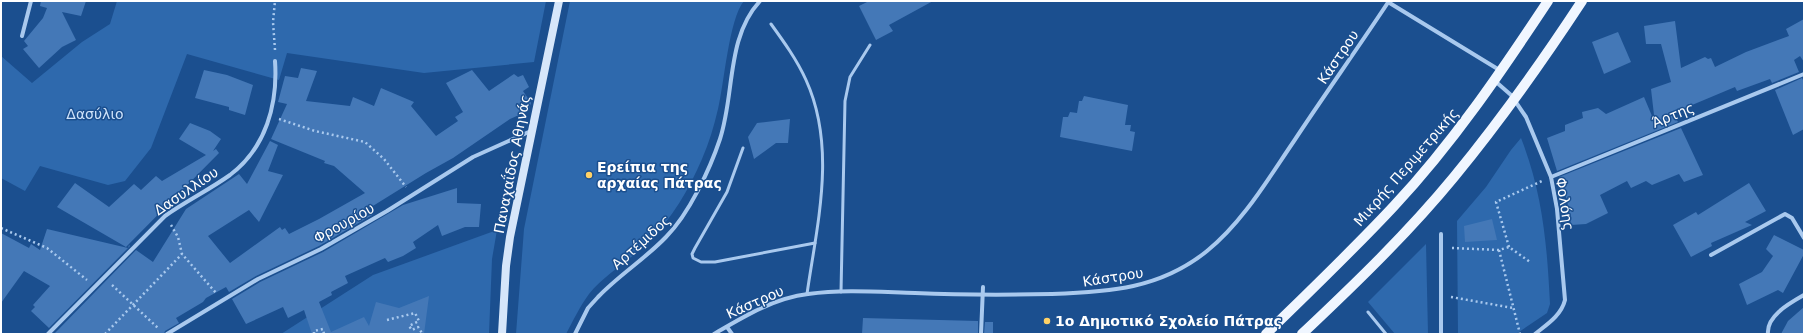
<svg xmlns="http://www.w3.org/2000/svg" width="1805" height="335" viewBox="0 0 1805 335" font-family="'DejaVu Sans',sans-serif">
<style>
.green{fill:#2e69ad}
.building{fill:#4478b7}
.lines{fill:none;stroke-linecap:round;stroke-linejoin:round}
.path{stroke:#a9c9ee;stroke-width:2.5;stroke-dasharray:2 3;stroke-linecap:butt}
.lane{stroke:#a9c9ee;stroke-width:3}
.street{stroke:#a9c9ee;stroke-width:4}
.secondary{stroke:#d6e6fa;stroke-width:8}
.primary{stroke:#f0f6ff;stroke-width:10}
.poi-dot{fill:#ffd166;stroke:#1b4f8f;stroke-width:1.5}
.labels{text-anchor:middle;stroke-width:3;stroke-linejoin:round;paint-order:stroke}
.street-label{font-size:14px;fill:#fff;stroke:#1b4f8f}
.park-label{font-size:14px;fill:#cfe3fa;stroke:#1b4f8f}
.poi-label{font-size:14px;font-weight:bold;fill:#fff;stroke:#1b4f8f;text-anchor:start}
</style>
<rect width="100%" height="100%" fill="#1b4f8f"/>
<!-- green -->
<g class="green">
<path d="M117 1H546L534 62 424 73 287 53 279 80 187 54 151 148 125 181 108 185 40 166 25 191 1 178V56L32 83 82 42 110 24Z"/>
<path d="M570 1H744C729 18 724 85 718 109 714 126 709 143 702 159 689 189 672 219 648 242 630 261 605 274 589 294 580 306 573 321 566 334H516L524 229Z"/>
<path d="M1521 138C1543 194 1547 245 1550 304L1547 313 1516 334H1458L1457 221 1486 187 1511 150Z"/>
<path d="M497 230 492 259 489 334H281L373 275Z"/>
<path d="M1426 244 1428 334H1395L1368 302Z"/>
</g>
<!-- building -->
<g class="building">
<path d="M41 1H86L81 16 62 12 76 40 62 47 39 68 23 49 28 46 24 41 43 18 47 8 40 6Z"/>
<path d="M869 1H933L889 25 893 31 876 40 859 6Z"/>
<path d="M1804 19V62L1800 56 1794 60 1799 72 1772 83 1770 79 1737 91 1735 87 1673 113 1678 122 1557 171 1547 138 1565 131V125L1583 118 1582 112 1598 108 1606 114 1644 97 1652 116 1654 115 1651 89 1671 82 1661 44H1646L1644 26 1675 21 1681 68 1705 57 1708 59 1711 58 1715 67 1746 52 1789 36 1786 29Z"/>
<path d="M1618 32 1631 62 1604 74 1592 42Z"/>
<path d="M301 68 317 71 306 101 350 106 353 97 374 106 381 88 414 102 411 106 436 136 458 121 455 117 463 112 446 83 472 70 489 91 514 74 518 77 523 75 529 87 523 91 531 103 528 111 510 119 453 158 426 173 360 214 361 218 374 214 319 246 256 276 229 292 226 287 206 298 203 302 176 318 179 323 165 331 164 334H54L136 250 153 262 186 209 239 174 247 184 270 141 278 145 268 171 283 175 259 222 249 210 208 236 230 263 280 227 282 230 285 228 289 234 319 219 365 193 334 166 324 163 325 161 271 139 287 104 278 102 285 76 298 78Z"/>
<path d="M204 70 227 75 253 85 245 115 229 110V107L195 98Z"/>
<path d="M1802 78 1804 82V129L1793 135 1775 90Z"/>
<path d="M1084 96 1128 105 1125 125H1131L1130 131 1135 132 1132 151 1060 137 1063 117H1068L1070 112 1077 113 1079 101H1082Z"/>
<path d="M790 119 788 143H776L754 159 748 137 757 123Z"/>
<path d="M190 123 210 131 221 139 213 151 216 149 219 153 126 247 57 207 75 183 109 207 134 184 141 190 156 176 162 181 206 155 179 139Z"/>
<path d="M1681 128 1703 175 1684 182 1679 174 1652 185 1646 181 1631 188 1627 181 1600 195 1608 213 1586 224 1571 225 1567 200 1559 177Z"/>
<path d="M1749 183 1766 211 1745 222 1752 225 1711 243 1712 246 1691 257 1673 225 1696 212 1698 215Z"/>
<path d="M457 188V203L481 204 479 227H465L442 236 438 225 413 242 416 248 403 256 388 262 385 258 345 276 348 283 331 292 332 295 319 302 331 332 364 317 369 326 376 302 399 308 429 296 424 334H312L304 310 288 318 283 307 246 324 232 299 260 282 323 252 403 205Z"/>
<path d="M1492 219 1497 240 1465 242 1464 226Z"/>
<path d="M47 229 128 248 129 245 130 246 49 328 31 311 35 307 33 305 50 286 24 271 1 303V233L29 248 31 244 40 250Z"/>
<path d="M1774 235 1804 250V254L1783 293 1778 290 1747 305 1739 284 1762 272 1773 256 1766 249Z"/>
<path d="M1804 307V334H1781L1788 321Z"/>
<path d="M863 318 978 321V334H862Z"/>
<path d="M985 322H993V334H984Z"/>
</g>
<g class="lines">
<!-- path -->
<g class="path">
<path d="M275 50 273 22 275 1"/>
<path d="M279 119 315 131 365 142 384 159 406 187"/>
<path d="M171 225 178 237 182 254 216 293"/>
<path d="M1 228 47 248 87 280"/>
<path d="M1509 247 1496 202 1542 181"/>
<path d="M1452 248 1499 250 1509 247 1530 262"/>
<path d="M1499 250 1520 334"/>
<path d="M112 285 158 328"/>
<path d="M1451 297 1513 308"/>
<path d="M387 320 415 313 419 321 409 326 412 330 418 327 422 333 420 334"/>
<path d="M105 334 182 254"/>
<path d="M314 334V331L323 329 324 334"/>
</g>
<!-- lane -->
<g class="lane">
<path d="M771 24C784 42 797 60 806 80 837 148 817 224 807 294"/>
<path d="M743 148 727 192 695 248 692 254 693 258 701 262H715L815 243"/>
<path d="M841 292 845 101 850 77 870 45"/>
<path d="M1368 312 1386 334"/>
</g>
<!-- street -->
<g class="street">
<path d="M1388 2 1501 71"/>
<path d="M22 36 31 1"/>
<path d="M1495 81 1511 95 1526 117 1551 177 1557 209 1565 300C1561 316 1546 325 1535 334"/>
<path d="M1551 177 1804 74"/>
<path d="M1441 234V334"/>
<path d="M1711 255 1785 214 1792 218 1804 238"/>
<path d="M727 327 732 334"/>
<path d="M48 334 165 216C186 201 209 190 230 175 266 148 278 104 275 61"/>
<path d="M167 334 258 279 321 249 387 211 473 157 531 131"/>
<path d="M575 334 588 308 598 297C619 275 645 259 666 237 689 214 710 169 720 139 735 93 726 38 760 1"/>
<path d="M714 334C743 317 774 298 808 294 843 289 880 292 915 293 961 295 1006 295 1052 294 1109 292 1160 289 1207 251 1243 222 1268 179 1294 141 1325 94 1358 48 1389 1"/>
<path d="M981 334 983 287"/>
<path d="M1768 334C1766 316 1790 303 1804 295"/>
</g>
<!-- secondary -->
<path class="secondary" d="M502 334 506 266 510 237 559 1"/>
<!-- primary -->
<g class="primary">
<path d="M1266 334C1309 292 1353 250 1394 206 1453 143 1501 72 1548 1"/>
<path d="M1302 334C1355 284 1408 233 1454 177 1500 121 1542 62 1582 1"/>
</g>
</g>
<!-- markers -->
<g class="poi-dot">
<circle cx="589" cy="175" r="4"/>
<circle cx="1047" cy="321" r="4"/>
</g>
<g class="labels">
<!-- street labels -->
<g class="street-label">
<text transform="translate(1338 57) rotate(-56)" y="5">Κάστρου</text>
<text transform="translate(1673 115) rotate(-22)" y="5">Άρτης</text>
<text transform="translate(512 164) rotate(-79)" y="5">Παναχαΐδος Αθηνάς</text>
<text transform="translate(1406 167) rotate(-49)" y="5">Μικρής Περιμετρικής</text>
<text transform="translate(186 191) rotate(-34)" y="5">Δασυλλίου</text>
<text transform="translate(1565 204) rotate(81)" y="5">Φολόης</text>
<text transform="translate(344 223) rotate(-29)" y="5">Φρουρίου</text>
<text transform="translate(641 242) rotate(-42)" y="5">Αρτέμιδος</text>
<text transform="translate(1113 277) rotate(-9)" y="5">Κάστρου</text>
<text transform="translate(755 302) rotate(-24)" y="5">Κάστρου</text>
</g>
<!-- park labels -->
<g class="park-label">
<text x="95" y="119">Δασύλιο</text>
</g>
<!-- poi labels -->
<g class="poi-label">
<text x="597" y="172">Ερείπια της<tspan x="597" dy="16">αρχαίας Πάτρας</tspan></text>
<text x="1055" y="326">1ο Δημοτικό Σχολείο Πάτρας</text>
</g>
</g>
<!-- border -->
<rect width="1805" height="335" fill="none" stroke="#ffffff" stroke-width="4"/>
</svg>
